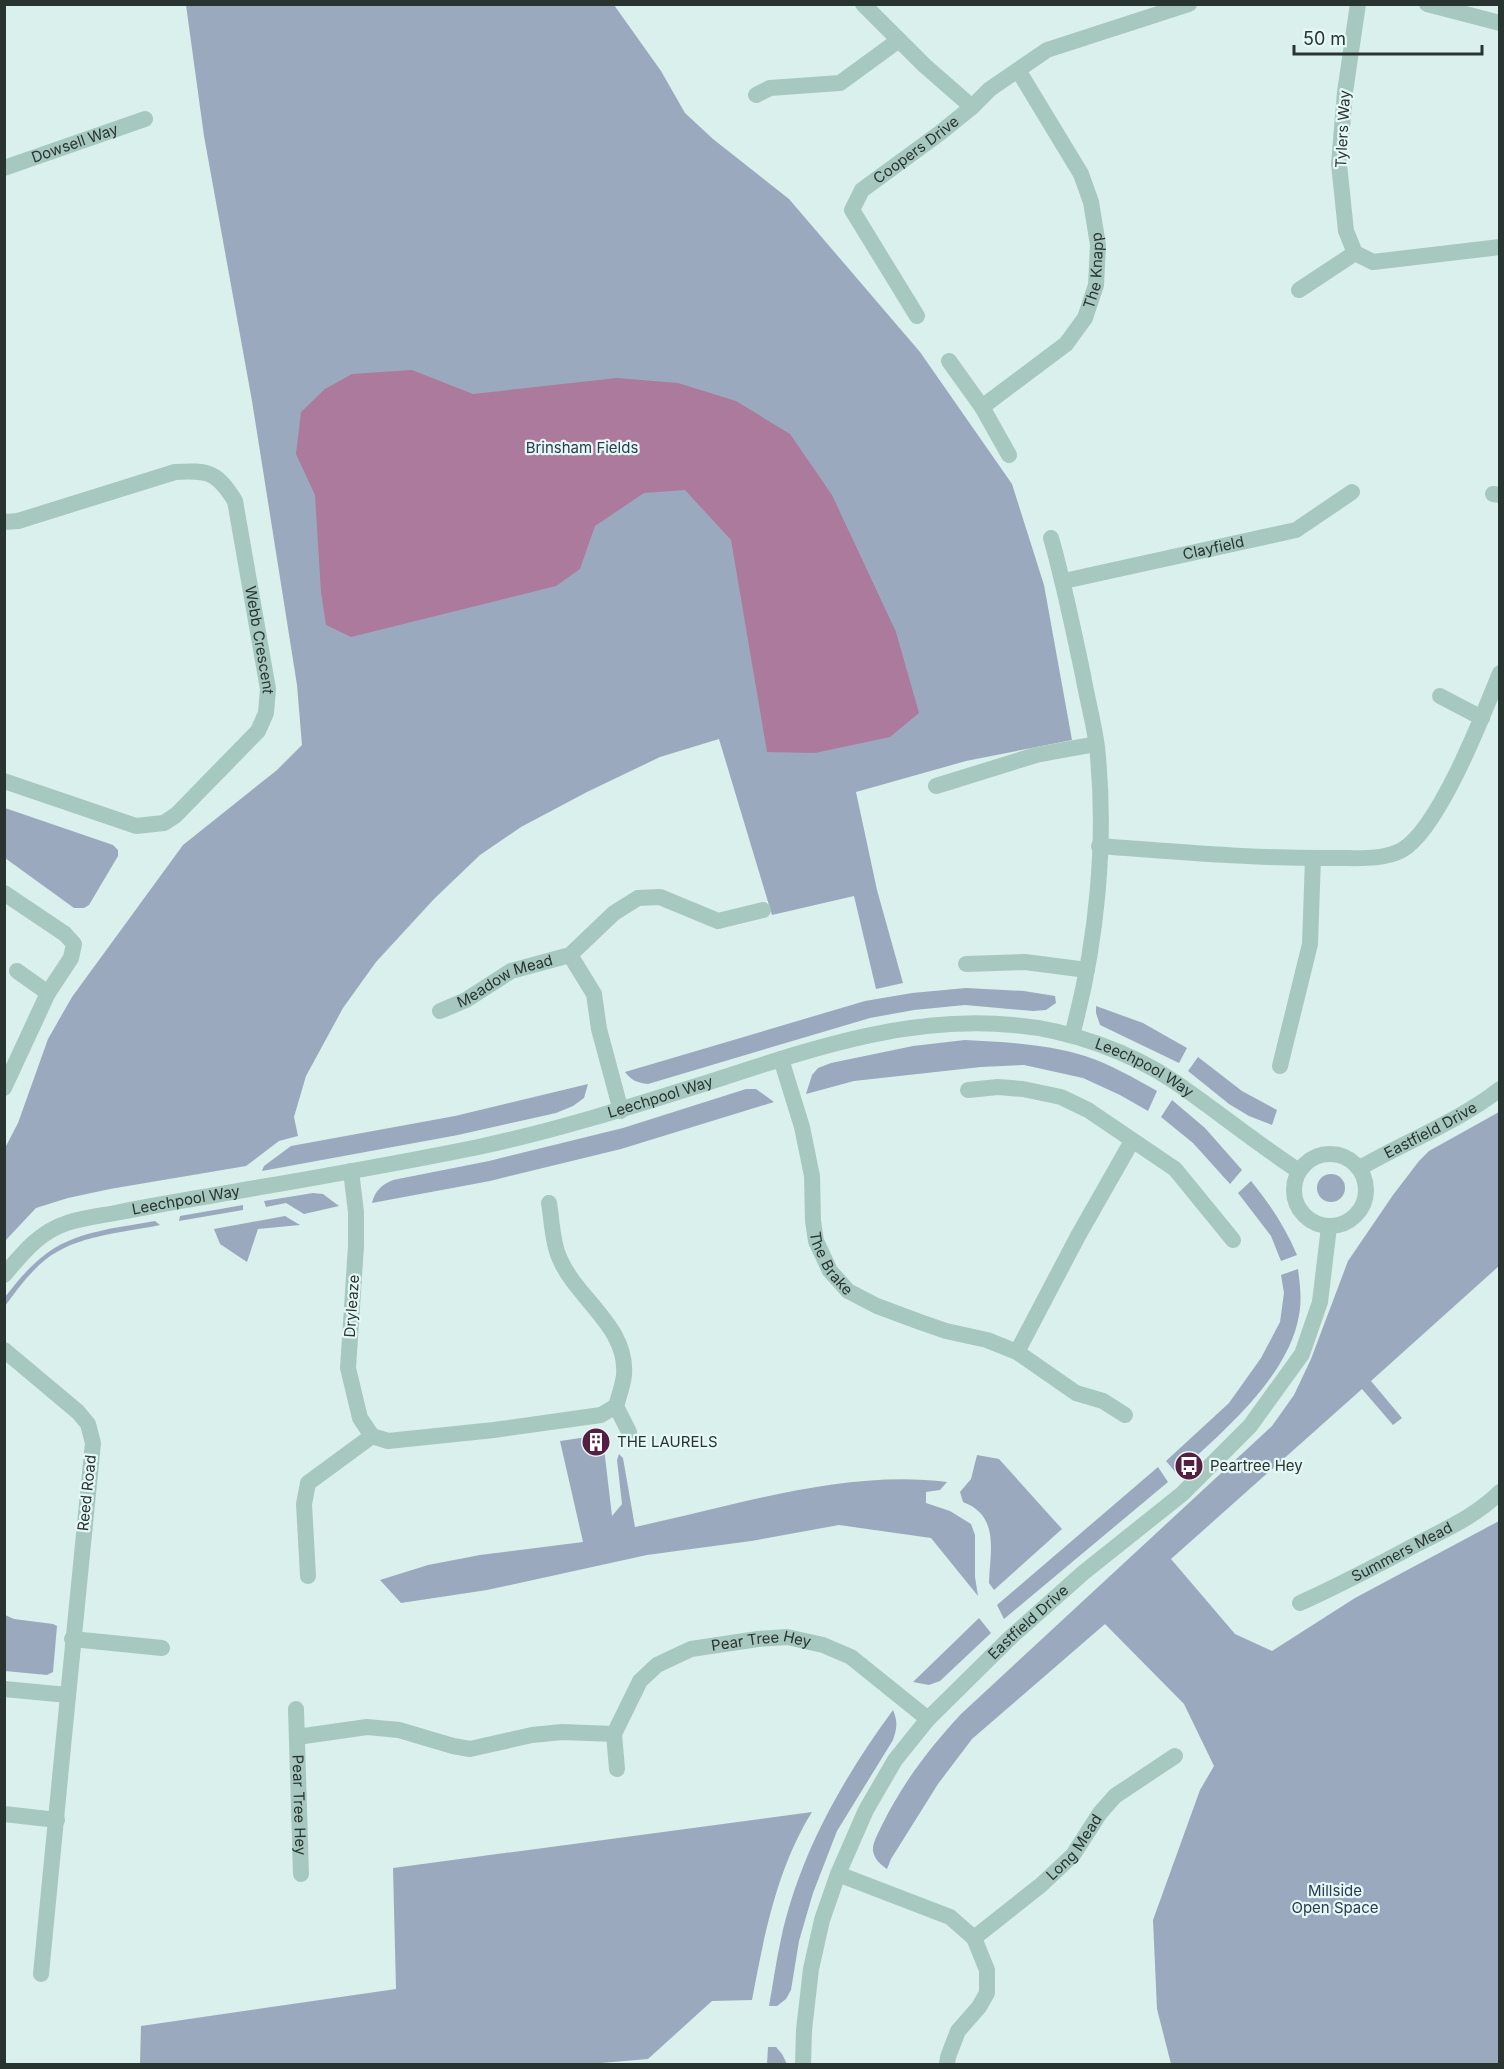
<svg xmlns="http://www.w3.org/2000/svg" width="1504" height="2069" viewBox="0 0 1504 2069" font-family="Inter,sans-serif">
<style>
.green{fill:#9ba9be}
.water{fill:#ac7a9c}
.lines{fill:none;stroke-linecap:round;stroke-linejoin:round}
.minor{stroke:#a7c8bf;stroke-width:16}
.tertiary{stroke:#a7c8bf;stroke-width:16}
.labels{text-anchor:middle;stroke-width:4.5;stroke-linejoin:round;paint-order:stroke}
.street-label{font-size:15px;fill:#27342f;stroke:#e6f8f5}
.park-label{font-size:15px;fill:#2c3951;stroke:#e6f8f5}
.poi-label{font-size:15px;fill:#27342f;stroke:#e6f8f5;text-anchor:start}
</style>
<rect width="100%" height="100%" fill="#daf0ec"/>
<!-- green -->
<g class="green">
<path d="M186 5H614L661 71 685 113 713 139 789 199 920 352 1012 484 1044 585 1072 740 966 761 856 792 877 890 903 983 876 989 854 896 772 915 719 739 660 757 587 792 521 827 480 855 434 899 376 962 343 1008 306 1076 294 1117 298 1136 279 1141 246 1166 110 1189 68 1198 36 1208 5 1241V1148L18 1123 48 1039 72 997 183 845 277 770 302 745 297 685 252 401 204 136Z"/>
<path d="M5 808 113 845 118 850V856L89 905 84 908H74L5 858Z"/>
<path d="M966 988 1024 991 1055 996 1056 1003 1046 1010 1033 1011 965 1005 914 1010 870 1018 648 1084C637 1083 631 1080 625 1072L865 1001 912 993Z"/>
<path d="M1096 1006 1143 1023 1187 1048 1179 1063 1100 1025 1096 1013Z"/>
<path d="M965 1040C1006 1042 1046 1044 1085 1056 1110 1064 1134 1078 1157 1091L1148 1111 1120 1095 1083 1078 1024 1065 981 1067 854 1081 806 1094 812 1075 818 1068 831 1063 913 1046Z"/>
<path d="M1198 1057 1242 1091 1277 1110 1272 1125 1249 1116 1229 1104 1188 1071Z"/>
<path d="M588 1084 584 1098 573 1106 556 1113 458 1135 262 1171 264 1166 291 1146 455 1116Z"/>
<path d="M746 1089H756L774 1102 621 1149 490 1181 372 1203C375 1191 381 1185 393 1180L489 1161 623 1128Z"/>
<path d="M1172 1100 1205 1128 1242 1170 1230 1184 1193 1143 1161 1117Z"/>
<path d="M1499 1112V1266L1371 1381 1402 1418 1393 1425 1362 1389 1171 1559 1235 1634 1272 1651 1355 1598 1499 1521V2064H1171L1157 2009 1153 1920 1200 1790 1214 1766 1184 1704 1105 1624 972 1739 938 1784 891 1859 887 1869C880 1864 875 1860 873 1851 872 1843 879 1832 882 1825 904 1781 928 1750 961 1714L1272 1426 1294 1395 1311 1359 1348 1261 1393 1195 1419 1161 1429 1151Z"/>
<circle cx="1331" cy="1188" r="14"/>
<path d="M1251 1181C1270 1204 1285 1227 1297 1255L1281 1261 1271 1236 1238 1193Z"/>
<path d="M313 1193 323 1194 339 1206 304 1214 286 1203 266 1207 264 1201Z"/>
<path d="M243 1205V1210L179 1221 180 1216Z"/>
<path d="M285 1216 300 1225 258 1229 247 1262 220 1244 214 1229Z"/>
<path d="M155 1221 160 1225C122 1233 76 1235 45 1260 29 1273 17 1290 5 1306V1297C16 1283 28 1268 42 1257 73 1231 117 1228 155 1221Z"/>
<path d="M1298 1269C1300 1284 1302 1300 1299 1315 1289 1377 1221 1433 1177 1474L1166 1461 1229 1403 1261 1358 1280 1322 1284 1293 1281 1275Z"/>
<path d="M587 1437 589 1450 604 1448 612 1516 622 1504 617 1460 619 1454 623 1458 635 1527C734 1506 845 1469 947 1482L940 1490 926 1492V1503L950 1511 971 1524 975 1535V1577L978 1596 931 1538 839 1525 751 1541 647 1555 487 1590 401 1603 380 1580 428 1565 480 1555 583 1542 560 1441Z"/>
<path d="M977 1455 999 1459 1062 1529 994 1590 989 1583C990 1551 1000 1516 963 1502L960 1492 971 1479Z"/>
<path d="M1158 1467 1168 1482 1004 1619 997 1605Z"/>
<path d="M5 1615 14 1619 53 1624 57 1626 53 1672 47 1675 5 1671Z"/>
<path d="M979 1618 991 1633 940 1681 929 1685 913 1682Z"/>
<path d="M893 1710C898 1722 897 1728 893 1740L837 1831 813 1893 799 1941 791 1990 786 1999 777 2006H769C773 1984 776 1961 781 1939 799 1855 843 1778 893 1710Z"/>
<path d="M812 1812C777 1868 764 1936 752 2000L712 2001 648 2059 589 2064H140L141 2026 396 1989 393 1868Z"/>
<path d="M768 2047H776L782 2054 787 2064H767Z"/>
</g>
<!-- water -->
<path class="water" d="M412 370 473 394 617 378 678 383 736 401 790 434 832 495 896 632 919 713 890 737 815 753 767 752 731 540 685 490 644 493 595 526 580 569 556 586 351 637 326 625 321 592 315 495 296 454 301 412 325 389 352 374Z"/>
<g class="lines">
<!-- minor -->
<g class="minor">
<path d="M863 4 924 65 972 107"/>
<path d="M1358 4 1345 92 1339 164 1346 231 1355 253 1373 262 1500 247"/>
<path d="M1427 4 1500 23"/>
<path d="M756 95 770 88 840 83 899 40"/>
<path id="s1" d="M4 168 145 119"/>
<path d="M1299 290 1355 253"/>
<path id="s2" d="M917 316 852 210 862 190 940 133 972 107 990 89 1047 50 1189 4"/>
<path d="M949 361 982 407 1009 455"/>
<path id="s3" d="M982 407 1066 344 1085 318 1096 285 1098 245 1091 202 1081 174 1018 70"/>
<path d="M1493 494 1500 495"/>
<path id="s4" d="M4 522 18 521 175 472C209 470 217 472 235 501L268 689 266 713 258 731 176 815 164 823 136 826 4 781"/>
<path d="M1051 538C1064 583 1073 629 1083 675 1087 699 1094 723 1097 747 1107 840 1097 944 1072 1035"/>
<path id="s5" d="M1064 581 1296 530 1352 492"/>
<path d="M1440 696 1482 718"/>
<path d="M936 786 1036 755 1096 744"/>
<path d="M1099 846C1179 852 1259 859 1339 858 1359 858 1384 860 1402 850 1439 829 1483 715 1500 673"/>
<path d="M4 893 65 934 74 944 71 958 48 993 4 1088"/>
<path d="M570 955 594 994 599 1029 621 1111"/>
<path d="M966 964 1025 962 1087 970"/>
<path d="M17 971 48 993"/>
<path id="s6" d="M440 1011 466 1000 511 971 570 955 614 913 638 898 660 897 718 921 763 910"/>
<path id="s7" d="M781 1059 802 1127 812 1176 813 1221 816 1241 830 1271 848 1291 877 1306 920 1322 946 1331 987 1340 1017 1352 1076 1393 1103 1401 1125 1415"/>
<path d="M1280 1066 1310 944 1313 858"/>
<path d="M968 1090 998 1087 1023 1089 1061 1097 1088 1110 1175 1169 1233 1240"/>
<path d="M351 1171 356 1212V1246L348 1368 360 1418 372 1436 388 1441 494 1430 601 1415 616 1406"/>
<path d="M549 1203C552 1220 552 1241 559 1257 576 1299 628 1326 624 1375 623 1385 619 1396 616 1406L629 1432"/>
<path id="s8" d="M4 1275C23 1253 39 1232 67 1223 82 1218 99 1216 115 1213 146 1207 178 1201 210 1196 301 1180 392 1165 483 1146 557 1130 630 1107 703 1084 806 1051 903 1015 1013 1025 1067 1029 1131 1052 1175 1082 1217 1111 1256 1143 1299 1171"/>
<path d="M4 1350 78 1412 88 1424 93 1443C74 1620 59 1797 41 1974"/>
<path d="M1017 1352 1078 1236 1132 1141"/>
<path d="M308 1576 304 1504 308 1483 372 1436"/>
<path id="s9" d="M1300 1603C1340 1585 1378 1565 1417 1544 1446 1529 1476 1516 1500 1492"/>
<path d="M72 1639 162 1648"/>
<path d="M4 1689 68 1695"/>
<path id="s10" d="M296 1709 301 1874"/>
<path d="M297 1737 367 1727 399 1730 453 1746 470 1749 532 1735 562 1732 614 1734"/>
<path id="s11" d="M617 1769 614 1734 640 1681 657 1665 691 1649 758 1639 787 1637 823 1645 851 1657 928 1719"/>
<path d="M4 1814 57 1820"/>
<path d="M838 1874 950 1917 974 1938 987 1970V1993L979 2007 958 2031 948 2057 947 2064"/>
<path id="s12" d="M974 1938 1041 1885 1073 1855 1100 1813 1115 1796 1175 1756"/>
</g>
<!-- tertiary -->
<g class="tertiary">
<circle cx="1330" cy="1190" r="36"/>
<path id="s13" d="M1360 1168C1405 1142 1459 1121 1500 1089"/>
<path id="s14" d="M803 2064 804 2030 811 1969 822 1920 838 1874 866 1810 895 1760 928 1719 1010 1638 1083 1573 1182 1494 1250 1426 1302 1354 1320 1302 1329 1227"/>
</g>
</g>
<!-- icons -->
<defs>
<g id="building-disc" transform="scale(1.5)"><circle r="9.5" fill="#541f42" stroke="#e6f8f5"/><path d="M-4-6H4V6H1V3H-1V6H-4ZM-2.5-4.3h1.7v1.8h-1.7ZM.8-4.3h1.7v1.8H.8ZM-2.5-1h1.7V.8h-1.7ZM.8-1h1.7V.8H.8Z" fill="#fff"/></g>
<g id="bus-disc" transform="scale(1.5)"><circle r="9.5" fill="#541f42" stroke="#e6f8f5"/><path d="M-5-6H5V4H4V6H2V4H-2V6H-4V4H-5ZM-3.5-4V0h7V-4ZM-3.5 1.2v1.5H-2V1.2ZM2 1.2v1.5H3.5V1.2Z" fill="#fff"/></g>
</defs>
<g fill-rule="evenodd">
<use href="#building-disc" x="596" y="1442"/>
<use href="#bus-disc" x="1189" y="1466"/>
</g>
<g class="labels">
<!-- street labels -->
<g class="street-label">
<text transform="translate(1343 129) rotate(-87)" y="5">Tylers Way</text>
<text dy="5" stroke="none"><textPath href="#s1" startOffset="75">Dowsell Way</textPath></text>
<text dy="5" stroke="none"><textPath href="#s2" startOffset="214">Coopers Drive</textPath></text>
<text dy="5" stroke="none"><textPath href="#s3" startOffset="186">The Knapp</textPath></text>
<text dy="5" stroke="none"><textPath href="#s5" startOffset="153">Clayfield</textPath></text>
<text dy="5" stroke="none"><textPath href="#s4" startOffset="392">Webb Crescent</textPath></text>
<text dy="5" stroke="none"><textPath href="#s6" startOffset="72">Meadow Mead</textPath></text>
<text dy="5" stroke="none"><textPath href="#s8" startOffset="1192">Leechpool Way</textPath></text>
<text dy="5" stroke="none"><textPath href="#s8" startOffset="690">Leechpool Way</textPath></text>
<text dy="5" stroke="none"><textPath href="#s13" startOffset="80">Eastfield Drive</textPath></text>
<text dy="5" stroke="none"><textPath href="#s8" startOffset="204">Leechpool Way</textPath></text>
<text dy="5" stroke="none"><textPath href="#s7" startOffset="213">The Brake</textPath></text>
<text transform="translate(352 1306) rotate(-86)" y="5">Dryleaze</text>
<text transform="translate(87 1493) rotate(-84)" y="5">Reed Road</text>
<text dy="5" stroke="none"><textPath href="#s9" startOffset="114">Summers Mead</textPath></text>
<text dy="5" stroke="none"><textPath href="#s14" startOffset="514">Eastfield Drive</textPath></text>
<text dy="5" stroke="none"><textPath href="#s11" startOffset="226">Pear Tree Hey</textPath></text>
<text dy="5" stroke="none"><textPath href="#s10" startOffset="96">Pear Tree Hey</textPath></text>
<text dy="5" stroke="none"><textPath href="#s12" startOffset="136">Long Mead</textPath></text>
</g>
<!-- park labels -->
<g class="park-label">
<text x="582" y="453">Brinsham Fields</text>
<text x="1335" y="1896">Millside<tspan x="1335" dy="17">Open Space</tspan></text>
</g>
<!-- poi labels -->
<g class="poi-label">
<text x="617" y="1447">THE LAURELS</text>
<text x="1210" y="1471">Peartree Hey</text>
</g>
</g>
<!-- border -->
<rect width="1504" height="2069" fill="none" stroke="#27342f" stroke-width="12"/>
<!-- scale -->
<path d="M1294 45v9h188v-9" fill="none" stroke="#27342f" stroke-width="3"/>
<text x="1303" y="45" font-size="18" fill="#27342f" stroke="#e6f8f5" stroke-width="4.5" paint-order="stroke">50 m</text>
</svg>
